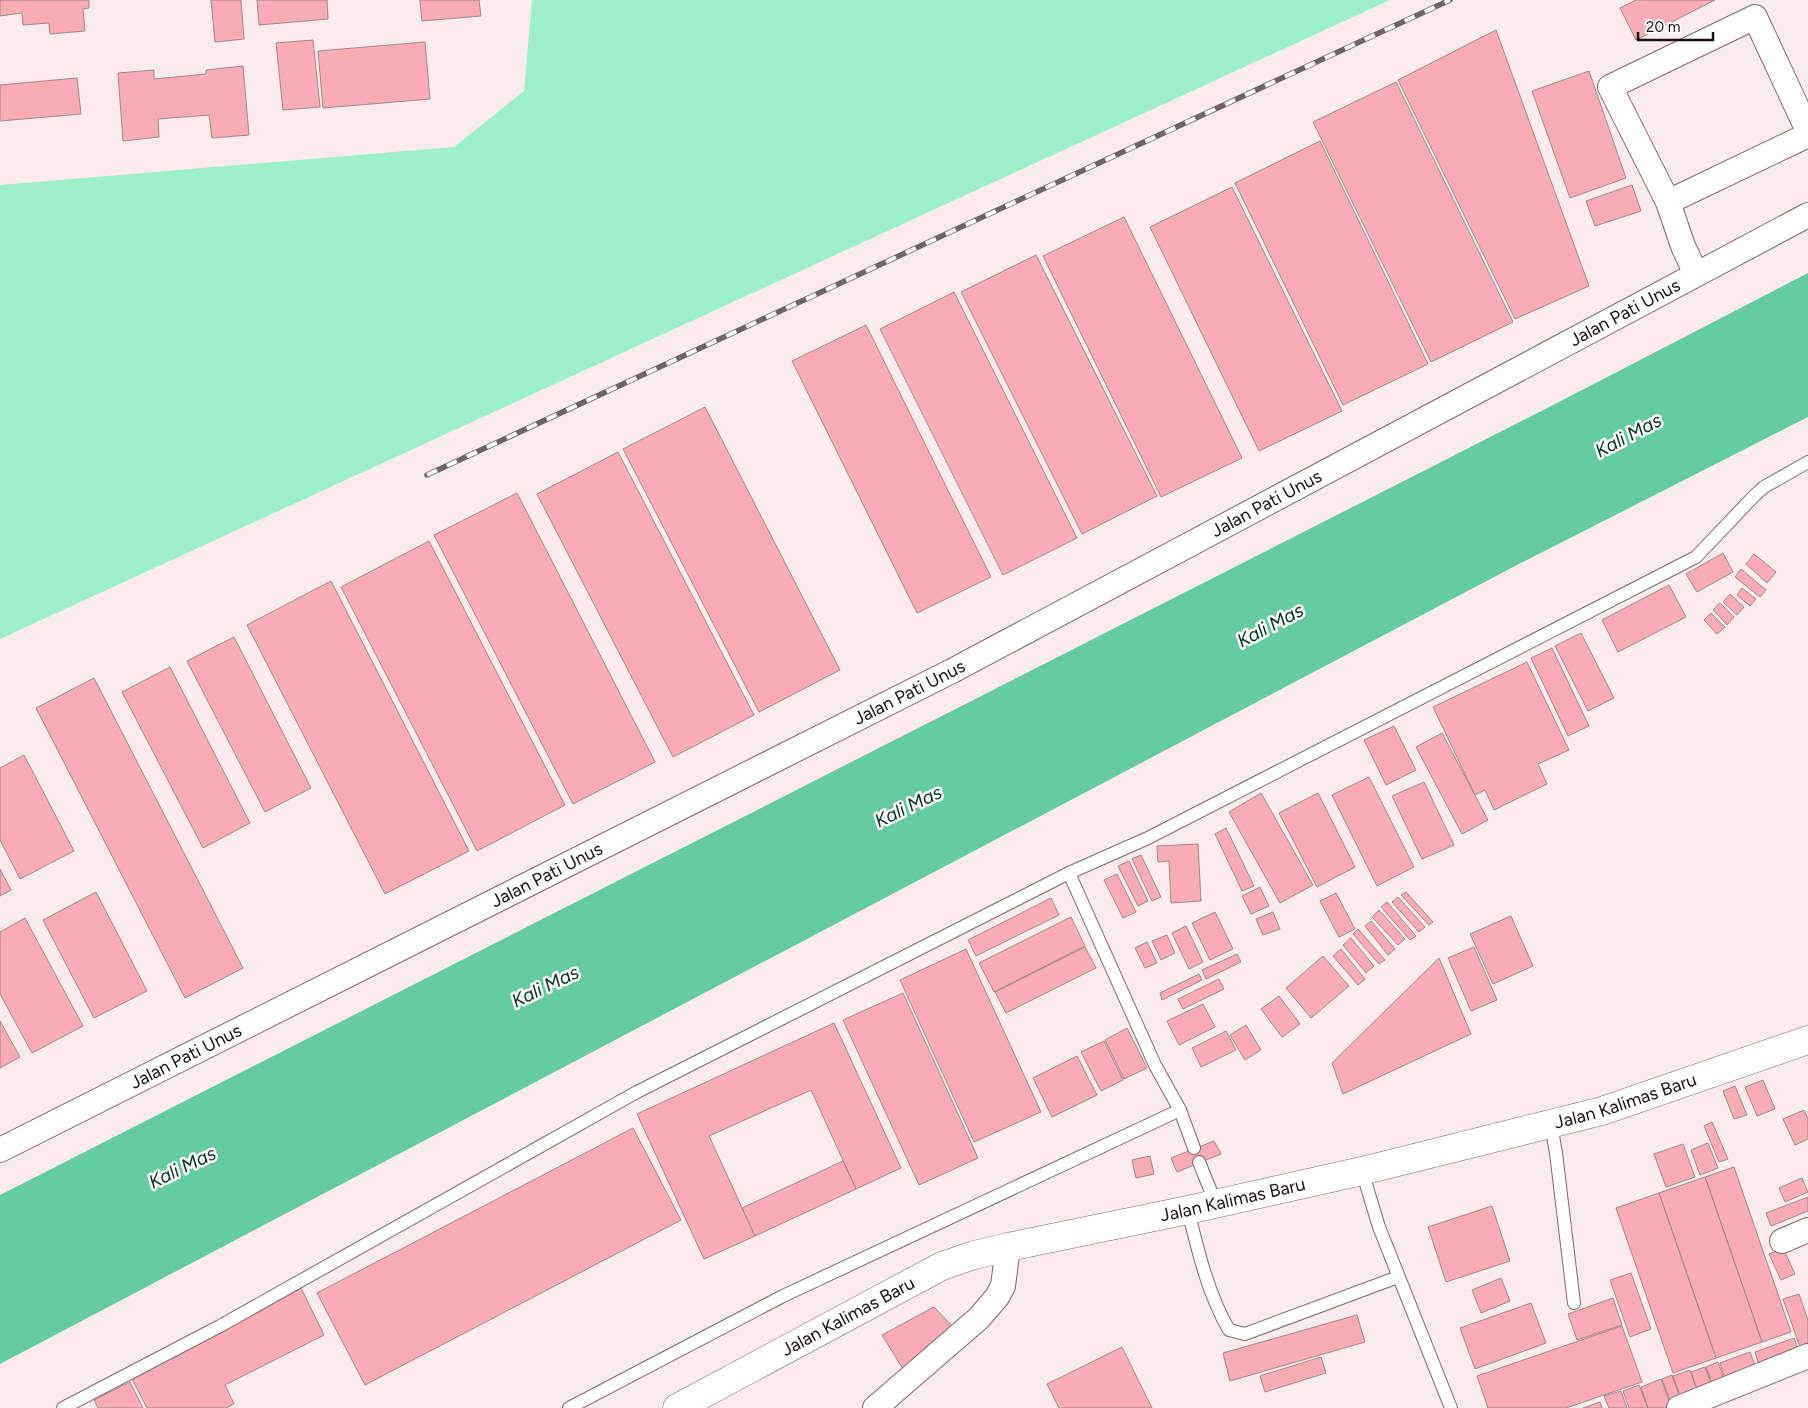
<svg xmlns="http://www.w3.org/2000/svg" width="1808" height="1408" viewBox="0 0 1808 1408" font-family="Figtree,sans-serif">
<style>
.green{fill:#9ef0ca}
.water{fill:#65cba0}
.building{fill:#faacb6;stroke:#a0878a}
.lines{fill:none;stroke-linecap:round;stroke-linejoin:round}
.service-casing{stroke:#7f676a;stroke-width:14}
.minor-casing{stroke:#7f676a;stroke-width:26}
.tertiary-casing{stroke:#7f676a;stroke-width:29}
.service{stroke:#fff;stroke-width:12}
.minor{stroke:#fff;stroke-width:24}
.tertiary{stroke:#fff;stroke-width:28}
.rail-casing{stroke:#6f6465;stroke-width:5.5}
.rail{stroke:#fdfdfd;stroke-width:4;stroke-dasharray:11;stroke-linecap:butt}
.labels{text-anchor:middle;stroke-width:5;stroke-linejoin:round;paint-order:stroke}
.street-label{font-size:18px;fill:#181011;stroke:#fdfdfd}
.water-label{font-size:19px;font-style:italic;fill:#033322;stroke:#fdfdfd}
</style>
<rect width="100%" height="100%" fill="#fcebed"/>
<!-- green -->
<path class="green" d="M532 0H1390L0 639V185L454 147 524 91Z"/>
<!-- water -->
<path class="water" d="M1808 273V417L1517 565 0 1364V1195L1557 403Z"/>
<!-- building -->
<g class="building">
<path d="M0 0H89V8L83 9 85 31 50 34 49 23 23 25 22 13 0 16Z"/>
<path d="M211 0H241L244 39 215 42Z"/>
<path d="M257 0H327L328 19 259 25Z"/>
<path d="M420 0H479L481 16 422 21Z"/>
<path d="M1636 0H1715L1636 40 1620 8Z"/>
<path d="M1496 30 1589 286 1515 319 1398 80Z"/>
<path d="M313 40 320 107 283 110 276 43Z"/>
<path d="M425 42 430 99 323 108 318 51Z"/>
<path d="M243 66 249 135 212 138 209 115 158 119 159 137 123 141 118 73 154 70V79L206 74V70Z"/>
<path d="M1589 71 1626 178 1570 198 1532 91Z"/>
<path d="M77 78 81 114 0 121V85Z"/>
<path d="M1396 82 1513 322 1431 362 1313 122Z"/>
<path d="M1320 141 1428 364 1343 405 1235 183Z"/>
<path d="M1632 185 1641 211 1595 226 1586 201Z"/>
<path d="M1232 187 1342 411 1259 451 1150 227Z"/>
<path d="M1124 217 1242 458 1161 497 1043 256Z"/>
<path d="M1036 255 1157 496 1082 534 961 292Z"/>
<path d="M954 292 1077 538 1003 575 880 329Z"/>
<path d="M866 325 991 577 917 613 792 361Z"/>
<path d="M705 407 840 670 759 712 623 449Z"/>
<path d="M618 452 754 715 673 757 537 494Z"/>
<path d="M517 493 655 762 573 804 434 535Z"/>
<path d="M429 541 565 805 477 851 341 587Z"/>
<path d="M1723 553 1733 572 1697 592 1686 574Z"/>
<path d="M1754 554 1776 572 1767 583 1746 564Z"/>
<path d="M1741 569 1766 590 1760 597 1735 577Z"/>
<path d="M331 581 469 851 385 894 247 625Z"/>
<path d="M1669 585 1686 617 1618 652 1602 620Z"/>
<path d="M1742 588 1756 599 1750 606 1737 595Z"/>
<path d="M1730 594 1744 607 1737 615 1723 602Z"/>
<path d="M1720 603 1734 617 1727 625 1713 610Z"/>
<path d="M1711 613 1725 627 1717 634 1704 620Z"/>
<path d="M1581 633 1614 698 1588 711 1555 646Z"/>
<path d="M234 637 311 788 265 812 187 661Z"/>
<path d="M1552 648 1589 726 1568 736 1531 658Z"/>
<path d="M1527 662 1569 750 1538 764 1547 784 1494 810 1485 790 1475 795 1433 707Z"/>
<path d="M170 667 250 823 203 848 122 692Z"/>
<path d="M94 678 243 968 185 998 36 708Z"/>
<path d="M1394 726 1416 770 1386 785 1364 740Z"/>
<path d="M1442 733 1488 820 1462 834 1416 747Z"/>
<path d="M24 755 74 851 20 879 0 840V768Z"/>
<path d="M1369 777 1414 867 1377 886 1332 795Z"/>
<path d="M1424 782 1454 845 1422 859 1392 796Z"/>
<path d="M1261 793 1313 885 1280 903 1229 812Z"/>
<path d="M1318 793 1355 867 1317 887 1279 813Z"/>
<path d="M1226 828 1254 886 1242 891 1215 834Z"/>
<path d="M1198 844 1201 901 1171 903 1169 861 1158 862 1157 846Z"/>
<path d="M1141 855 1161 897 1152 901 1132 859Z"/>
<path d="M1129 861 1148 901 1138 906 1118 866Z"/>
<path d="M0 869 11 890 0 896Z"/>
<path d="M1117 874 1136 912 1123 918 1104 880Z"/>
<path d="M1260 887 1269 906 1251 914 1242 896Z"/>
<path d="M96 892 147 991 94 1018 43 920Z"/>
<path d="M1406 892 1433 922 1429 925 1401 895Z"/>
<path d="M1336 893 1355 929 1339 937 1320 901Z"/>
<path d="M1398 897 1425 927 1419 932 1392 902Z"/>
<path d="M1051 898 1059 915 976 956 968 940Z"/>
<path d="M1387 902 1416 936 1410 940 1381 907Z"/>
<path d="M1379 910 1405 939 1398 945 1372 917Z"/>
<path d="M1215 912 1233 949 1210 960 1192 923Z"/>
<path d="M1273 912 1280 929 1263 935 1256 919Z"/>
<path d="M1511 916 1533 966 1493 984 1470 934Z"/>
<path d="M1071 917 1085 946 994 992 979 963Z"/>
<path d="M25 918 83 1026 32 1053 0 994V932Z"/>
<path d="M1371 921 1395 949 1388 955 1365 926Z"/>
<path d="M1186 926 1203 962 1189 969 1172 933Z"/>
<path d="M1358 929 1385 960 1379 964 1353 934Z"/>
<path d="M1167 935 1175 953 1161 960 1152 941Z"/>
<path d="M1351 938 1374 966 1366 973 1343 945Z"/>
<path d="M1147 942 1157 963 1145 968 1135 948Z"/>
<path d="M1085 947 1096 968 1006 1013 995 992Z"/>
<path d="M1474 947 1497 1000 1471 1011 1448 958Z"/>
<path d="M966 949 1041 1112 974 1142 900 980Z"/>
<path d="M1341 949 1365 979 1358 985 1333 956Z"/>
<path d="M1237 954 1241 962 1206 979 1202 970Z"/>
<path d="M1323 956 1349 986 1311 1018 1286 988Z"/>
<path d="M1439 958 1471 1034 1343 1094 1332 1063Z"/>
<path d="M1199 974 1202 980 1162 1000 1160 993Z"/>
<path d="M1219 979 1224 989 1183 1009 1178 999Z"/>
<path d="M903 993 978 1158 919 1185 843 1020Z"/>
<path d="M1279 996 1300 1024 1282 1037 1261 1009Z"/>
<path d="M1203 1004 1215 1027 1179 1045 1167 1021Z"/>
<path d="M0 1021 20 1057 0 1068Z"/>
<path d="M834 1023 901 1168 856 1189 811 1090 709 1136 755 1236 704 1259 637 1114Z"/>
<path d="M1246 1025 1261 1050 1245 1060 1230 1035Z"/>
<path d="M1127 1028 1147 1068 1124 1079 1105 1040Z"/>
<path d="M1226 1031 1236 1050 1201 1067 1192 1048Z"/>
<path d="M1104 1041 1123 1080 1101 1091 1081 1052Z"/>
<path d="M1077 1056 1097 1095 1052 1117 1033 1078Z"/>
<path d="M1763 1080 1775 1109 1757 1116 1745 1087Z"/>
<path d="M1735 1086 1747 1115 1734 1119 1723 1091Z"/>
<path d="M1804 1110 1808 1119V1139L1795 1145 1783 1119Z"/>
<path d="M1712 1122 1728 1159 1719 1162 1704 1126Z"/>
<path d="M633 1128 681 1220 365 1385 317 1293Z"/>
<path d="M1214 1141 1221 1154 1177 1172 1171 1158Z"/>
<path d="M1708 1143 1718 1168 1700 1175 1691 1150Z"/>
<path d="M1683 1144 1695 1177 1666 1187 1654 1154Z"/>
<path d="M1150 1156 1154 1174 1136 1178 1132 1160Z"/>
<path d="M843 1161 856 1189 755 1236 742 1208Z"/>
<path d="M1734 1167 1791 1332 1762 1342 1705 1177Z"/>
<path d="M1705 1177 1762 1342 1716 1358 1659 1193Z"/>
<path d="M1802 1178 1808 1192 1785 1202 1779 1188Z"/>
<path d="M1659 1193 1716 1358 1673 1373 1616 1208Z"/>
<path d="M1808 1197V1211L1771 1226 1766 1213Z"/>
<path d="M1492 1206 1510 1261 1446 1282 1428 1227Z"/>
<path d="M1783 1248 1795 1274 1781 1280 1769 1254Z"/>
<path d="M1631 1273 1651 1329 1630 1337 1610 1280Z"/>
<path d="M1501 1278 1510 1301 1481 1313 1472 1290Z"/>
<path d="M301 1288 324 1335 225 1385 234 1404 226 1408H147L130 1375Z"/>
<path d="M1799 1294 1808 1320V1344L1800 1347 1783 1299Z"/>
<path d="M1613 1298 1622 1325 1577 1340 1568 1314Z"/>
<path d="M1531 1303 1546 1343 1475 1369 1460 1328Z"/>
<path d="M934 1307 953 1327 903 1369 882 1335Z"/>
<path d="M1357 1315 1365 1342 1230 1381 1223 1353Z"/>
<path d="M1622 1326 1642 1382 1566 1408H1488L1477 1376Z"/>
<path d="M1794 1338 1801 1357 1761 1371 1755 1352Z"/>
<path d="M1122 1347 1152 1408H1059L1047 1384Z"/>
<path d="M1750 1352 1757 1371 1726 1382 1720 1363Z"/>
<path d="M1321 1357 1326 1373 1265 1392 1260 1376Z"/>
<path d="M1718 1362 1725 1382 1713 1386 1706 1367Z"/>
<path d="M1705 1367 1712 1386 1698 1392 1691 1372Z"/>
<path d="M1690 1370 1698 1393 1681 1399 1673 1376Z"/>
<path d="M1672 1375 1680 1398 1670 1401 1662 1379Z"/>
<path d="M1661 1379 1671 1406 1667 1408H1648L1641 1387Z"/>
<path d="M130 1382 143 1408H98L94 1400Z"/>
<path d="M1639 1385 1648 1408H1629L1623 1391Z"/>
<path d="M1621 1391 1627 1408H1609L1604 1396Z"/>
<path d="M1600 1402 1602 1408H1583Z"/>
</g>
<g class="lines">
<!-- service casing -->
<g class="service-casing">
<g id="service">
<path d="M1069 873 1155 1065 1180 1110 1194 1148"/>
<path d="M1551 1124 1556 1153 1574 1303"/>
<path d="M1199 1162 1216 1204"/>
<path d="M1362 1171 1379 1227 1451 1408"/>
<path d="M1188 1210C1198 1251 1208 1294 1229 1330L1245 1334 1398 1277"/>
<path d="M63 1408 220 1326 637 1092 1069 873 1148 838 1696 557 1755 495 1764 487 1808 462"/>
<path d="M569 1408 783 1296 1180 1110"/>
</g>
</g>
<!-- minor casing -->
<g class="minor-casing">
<g id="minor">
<path d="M1668 202 1808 135"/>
<path d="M1696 274 1683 246 1668 202 1610 87 1755 17 1808 131"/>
<path id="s1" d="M0 1150 952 671 1808 215"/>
<path d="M1782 1241 1808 1230"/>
<path d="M875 1408 979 1318 997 1297 1003 1286 1008 1247"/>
<path d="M1679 1408 1808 1356"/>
</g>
</g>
<!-- tertiary casing -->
<g class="tertiary-casing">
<g id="tertiary">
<path id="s2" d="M677 1408 942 1266 974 1255 1008 1247 1188 1210 1362 1171 1602 1111 1808 1040"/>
</g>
</g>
<!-- service -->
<use href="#service" class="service"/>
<!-- minor -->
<use href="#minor" class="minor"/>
<!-- tertiary -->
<use href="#tertiary" class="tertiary"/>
<!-- rail casing -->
<g class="rail-casing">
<path id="rail" d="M427 475 1450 0"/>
</g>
<!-- rail -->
<use href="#rail" class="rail"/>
</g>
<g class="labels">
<!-- street labels -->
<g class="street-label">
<text dy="6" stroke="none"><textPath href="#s1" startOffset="1828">Jalan Pati Unus</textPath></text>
<text dy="6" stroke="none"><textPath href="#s1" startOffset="1422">Jalan Pati Unus</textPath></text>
<text dy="6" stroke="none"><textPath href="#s1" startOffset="1018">Jalan Pati Unus</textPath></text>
<text dy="6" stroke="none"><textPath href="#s1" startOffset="612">Jalan Pati Unus</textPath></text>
<text dy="6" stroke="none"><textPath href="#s1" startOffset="208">Jalan Pati Unus</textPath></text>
<text dy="6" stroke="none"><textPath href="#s2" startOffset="1004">Jalan Kalimas Baru</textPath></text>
<text dy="6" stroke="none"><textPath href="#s2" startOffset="599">Jalan Kalimas Baru</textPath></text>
<text dy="6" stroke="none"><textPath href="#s2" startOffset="194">Jalan Kalimas Baru</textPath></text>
</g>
<!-- water labels -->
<g class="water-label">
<text transform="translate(1628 435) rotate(-28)" y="7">Kali Mas</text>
<text transform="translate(1270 625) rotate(-28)" y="7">Kali Mas</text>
<text transform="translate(908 806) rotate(-26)" y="7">Kali Mas</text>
<text transform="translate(545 986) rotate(-26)" y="7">Kali Mas</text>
<text transform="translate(182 1167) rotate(-26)" y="7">Kali Mas</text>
</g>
</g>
<!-- scale -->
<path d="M1638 32v8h75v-8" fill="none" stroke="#181011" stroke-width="2.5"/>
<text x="1646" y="32" font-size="15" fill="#181011" stroke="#fdfdfd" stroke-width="4" paint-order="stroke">20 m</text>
</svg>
